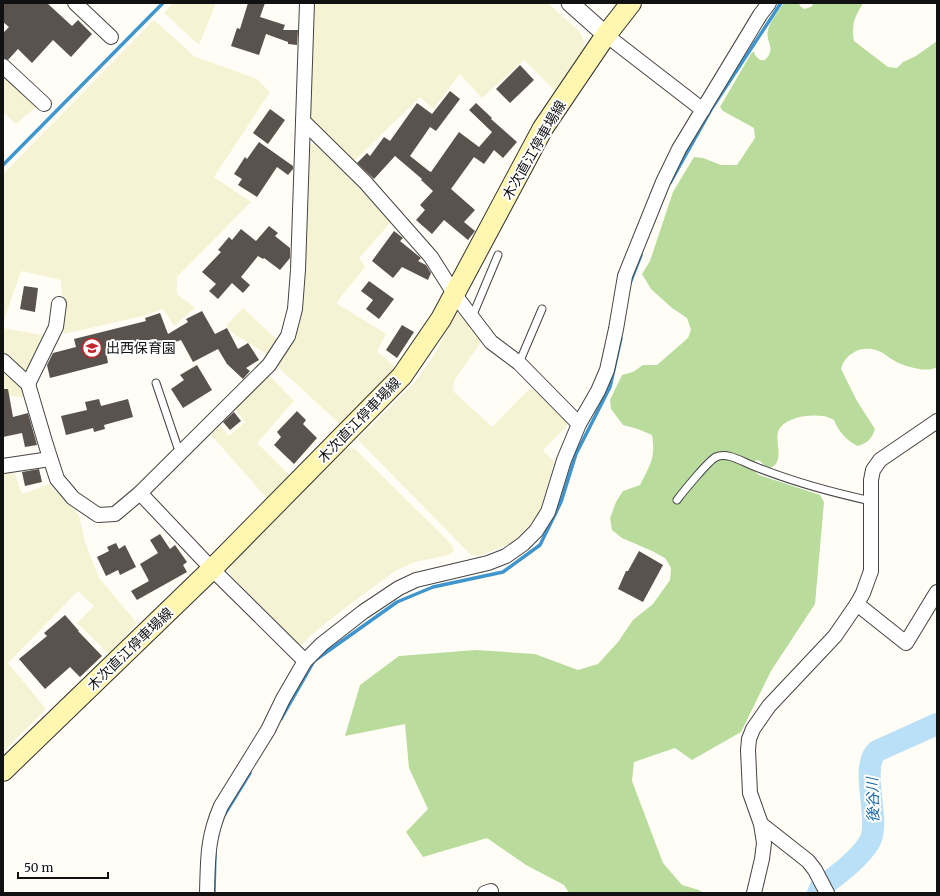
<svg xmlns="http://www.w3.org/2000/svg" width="940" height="896" viewBox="0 0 940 896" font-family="Merriweather,'Noto Sans JP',serif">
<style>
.farmland{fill:#f6f3d4}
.forest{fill:#b9dc9c}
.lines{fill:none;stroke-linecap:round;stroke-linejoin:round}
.stream{stroke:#3f96cf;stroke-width:3.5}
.river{stroke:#b9e0f7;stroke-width:22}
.building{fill:#5a524d}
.service-casing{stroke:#444;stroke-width:9}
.minor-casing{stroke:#444;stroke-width:16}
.tertiary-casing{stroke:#444;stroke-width:19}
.secondary-casing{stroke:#333;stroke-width:22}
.service{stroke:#fff;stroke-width:7}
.minor{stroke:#fff;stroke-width:14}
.tertiary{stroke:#fff;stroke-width:17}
.secondary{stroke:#fff6b0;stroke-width:20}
.labels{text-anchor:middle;stroke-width:4;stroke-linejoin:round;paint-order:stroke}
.street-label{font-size:14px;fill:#111;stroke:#fff}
.poi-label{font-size:14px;fill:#111;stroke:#fff;text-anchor:start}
.water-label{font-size:15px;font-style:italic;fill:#1768a6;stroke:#fff}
</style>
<rect width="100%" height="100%" fill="#fffdf5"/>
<!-- farmland -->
<g class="farmland">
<path d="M173 3H216L199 45 164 13Z"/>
<path d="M314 3H548L579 31 585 43 583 52 555 91 524 60 482 98 460 74 433 109 420 97 352 163 310 120Z"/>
<path d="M154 20 194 56 257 79 270 92 214 177 251 202 177 277V294L195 308 174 326 163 309 143 316 64 334 61 280 21 271 3 323V174Z"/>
<path d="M3 72 38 105 16 124 3 112Z"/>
<path d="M316 141 392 221 359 258 365 267 336 303 386 334 377 351 398 370 342 426 277 366 295 340 301 304 307 226 309 146Z"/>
<path d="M243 308 278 341 269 356 243 339 236 336 226 326Z"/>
<path d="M461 312 482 338 481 342 454 381 453 391 491 426H493L527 391 533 389 538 390 570 422 569 424 543 450 554 462 540 511 532 522 511 544 481 555H471L359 441V438L413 384 431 360 456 314Z"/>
<path d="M3 328 48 336 26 375 3 352Z"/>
<path d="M3 367 23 387 24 397 3 395Z"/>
<path d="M268 374 294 401 257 443 294 480 270 502 211 435 220 425 229 436 245 422 235 409 242 400Z"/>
<path d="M351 448 355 449 452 545 454 551 448 555 415 562 397 570 342 610 310 636 302 645 288 637 233 579 229 572 230 564 343 450Z"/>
<path d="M14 471 22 494 49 484 79 515 85 542 99 578 137 623 109 654 77 623 94 606 78 591 8 663 46 709 3 752V473Z"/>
</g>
<!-- forest -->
<path class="forest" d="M784 3H799L800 6 804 9 811 7 814 3H863C855 17 851 24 854 41L888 67 897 68 903 62 916 56 937 41V367C932 370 925 370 919 369 910 367 901 365 893 360 889 358 886 355 883 353 874 348 861 347 853 353 846 357 843 362 841 369L857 401 875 429C872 439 867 443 858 446 847 441 838 431 834 420 830 418 826 416 822 416 810 414 783 417 778 432 775 444 785 462 770 468L765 466 760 461 756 460 753 464V470L759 475 820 495 824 502 815 604 771 671 741 732 692 760 675 748 634 762 632 781 663 863 682 885 699 890 703 893H569L564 885 526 865 487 838 423 857 406 832 428 809 409 768 405 724 345 736 360 685 399 656 476 650 535 654 578 670 598 664 618 642 633 620 653 604 670 580 671 568 665 558 652 551 622 538 612 530 610 518 616 502 623 491 640 485C650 465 656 458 652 435L638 429 623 425 611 409 610 400 622 375 633 372 643 365H657L688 338 691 330 687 318 672 308 651 289 642 274 650 261 673 192 694 157 703 158 721 165H737L755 138 754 128 723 111 720 107 752 52H754L755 55 760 60H765C777 47 765 43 768 30 770 21 779 11 784 3Z"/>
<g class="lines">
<!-- stream -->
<g class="stream">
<path d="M3 165 163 3"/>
<path d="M670 183 712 108 781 3"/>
<path d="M630 283 641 255"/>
<path d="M281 719 314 661 397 602 433 587 503 572 540 545 561 502 576 454 610 387 621 338"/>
<path d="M223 817 250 773"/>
<path d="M214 893 215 854"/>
</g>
<!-- river -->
<path class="river" d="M818 893 820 888C836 876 860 859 870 841 881 821 859 767 877 751L937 724"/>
</g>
<!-- building -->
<g class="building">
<path d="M3 3H47L72 26 78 20 92 34 71 57 53 40 32 63 18 49 8 60 3 58V33L9 27 3 22Z"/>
<path d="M248 3H265L260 17 285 25 283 30H298L297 45 288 44V42L266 34 259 55 231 46 237 28 240 29Z"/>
<path d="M520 65 534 80 510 103 496 89Z"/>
<path d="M450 91 460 99 436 131 430 127 410 156 429 171 431 172 459 132 479 147 492 132 469 110 476 103 492 118 491 119 517 142 503 158 494 150 484 164 474 157 451 189 475 210 464 222 475 231 468 240 444 220 432 234 416 220 425 210 420 205 433 191 421 180 422 179 395 156 374 179 357 163 367 153 370 156 384 137 390 141 417 103 432 114Z"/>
<path d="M270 109 285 120 268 144 253 133Z"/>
<path d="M259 142 293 166V169L288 175 277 167 257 197 238 185 242 179 234 174 245 157 247 159Z"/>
<path d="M269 226 278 233 275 236 290 248V258L280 270 264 258 263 259 258 256 241 277 250 285 243 293 232 283 218 299 209 291 216 284 202 272 221 252 218 250 229 237 232 240 241 229 256 241Z"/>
<path d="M394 231 403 238 400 241 421 258 418 261 426 265 431 273 428 280 402 267 393 278 372 261Z"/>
<path d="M369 281 394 299 379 319 366 309 373 300 361 291Z"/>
<path d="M24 286 38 288 35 312 20 309Z"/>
<path d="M202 311 215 334 227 328 238 349 248 343 259 360 246 368 250 371 243 379 227 364 218 349 193 362 181 340 156 349 153 339 106 351 108 363 50 378 47 365 53 353 76 347 74 339 146 321 145 318 160 313 168 334 188 322 186 319Z"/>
<path d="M402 325 414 332 397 358 386 350Z"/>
<path d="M197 365 212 390 183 408 171 389 184 380 180 375Z"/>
<path d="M3 389H8L13 417 28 413 37 445 25 447 22 433 3 437Z"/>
<path d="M99 399 101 406 128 399 133 417 104 425 105 429 94 432 93 428 66 435 61 416 87 410 85 402Z"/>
<path d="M297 411 306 420 303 424 317 438 294 464 274 445 281 437 277 432Z"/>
<path d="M234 412 241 421 230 430 223 422Z"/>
<path d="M39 469 42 482 25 486 22 472Z"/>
<path d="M160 534 170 549 175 545 187 562 183 565 187 572 137 600 131 591 149 581 140 564 158 553 150 540Z"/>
<path d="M116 543 119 549 125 545 136 567 120 575 118 570 106 576 97 557 109 551 107 547Z"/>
<path d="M639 551 663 565 643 602 618 589 626 571H628Z"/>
<path d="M65 615 79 631H78L102 656 80 677 70 667 45 689 19 659 47 636 44 633Z"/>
</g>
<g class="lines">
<!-- service casing -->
<g class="service-casing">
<g id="service">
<path d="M472 317 498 255"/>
<path d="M519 363 542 309"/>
<path d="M156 383 180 454"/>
<path d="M677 500C683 492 709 460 716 457 727 452 741 461 751 465 790 481 830 492 871 501"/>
</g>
</g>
<!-- minor casing -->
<g class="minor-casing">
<g id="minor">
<path d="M75 3 111 37"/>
<path d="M606 35 703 110"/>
<path d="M3 66 44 104"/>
<path d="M303 121 365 182 431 257 455 295 491 342 519 363 579 424"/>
<path d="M3 361 28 384 46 445 57 479 73 498 98 515 115 514 140 493 269 365 288 336 295 309 298 270 307 3"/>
<path d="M28 384 56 327 59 304"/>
<path d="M3 466 50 459"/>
<path d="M140 493 212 569 305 661"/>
<path d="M857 604 906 643 937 592"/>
<path d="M761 824 808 861 815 870 827 893"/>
<path d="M207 893C208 859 207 838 221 806L268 730 283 699 305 661 322 644 363 612 399 588 416 580 488 563 506 556 523 544 536 531 548 512 564 460 579 424 598 391 607 370 616 329 625 276 663 182 679 149 760 15 769 3"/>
<path d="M485 893 491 891"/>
<path d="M754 893 762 859 764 843 761 824 750 793 748 750 749 739 753 729 769 706 835 636 857 604 863 593 871 571V480L873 470 880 460 937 421"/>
</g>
</g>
<!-- tertiary casing -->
<g class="tertiary-casing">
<path id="tertiary" d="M570 3 606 35"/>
</g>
<!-- secondary casing -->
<g class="secondary-casing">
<path id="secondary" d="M3 771 212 569 402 376 441 319 543 128 606 35 631 3"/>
</g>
<!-- service -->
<use href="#service" class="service"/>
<!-- minor -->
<use href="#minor" class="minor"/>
<!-- tertiary -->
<use href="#tertiary" class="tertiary"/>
<!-- secondary -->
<use href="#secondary" class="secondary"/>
</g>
<!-- icons -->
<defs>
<g id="school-ring" transform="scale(1)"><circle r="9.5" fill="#fff" stroke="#c4262e" stroke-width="1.5"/><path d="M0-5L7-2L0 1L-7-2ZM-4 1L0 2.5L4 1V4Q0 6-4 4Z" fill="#c4262e"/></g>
</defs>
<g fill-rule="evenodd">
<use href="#school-ring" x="92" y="348"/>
</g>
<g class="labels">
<!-- street labels -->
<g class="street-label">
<text transform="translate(534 150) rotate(-60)" y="5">木次直江停車場線</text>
<text transform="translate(359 420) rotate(-46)" y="5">木次直江停車場線</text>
<text transform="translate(130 649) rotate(-44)" y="5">木次直江停車場線</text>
</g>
<!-- poi labels -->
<g class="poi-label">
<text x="106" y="353">出西保育園</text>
</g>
<!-- water labels -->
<g class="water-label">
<text transform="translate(873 800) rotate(-91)" y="5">後谷川</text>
</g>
</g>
<!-- border -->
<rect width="940" height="896" fill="none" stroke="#111111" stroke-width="8"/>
<!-- scale -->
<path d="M18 872v6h90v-6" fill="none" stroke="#111111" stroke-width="2"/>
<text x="24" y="872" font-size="12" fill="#111111" stroke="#ffffff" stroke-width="3" paint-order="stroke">50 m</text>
</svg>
